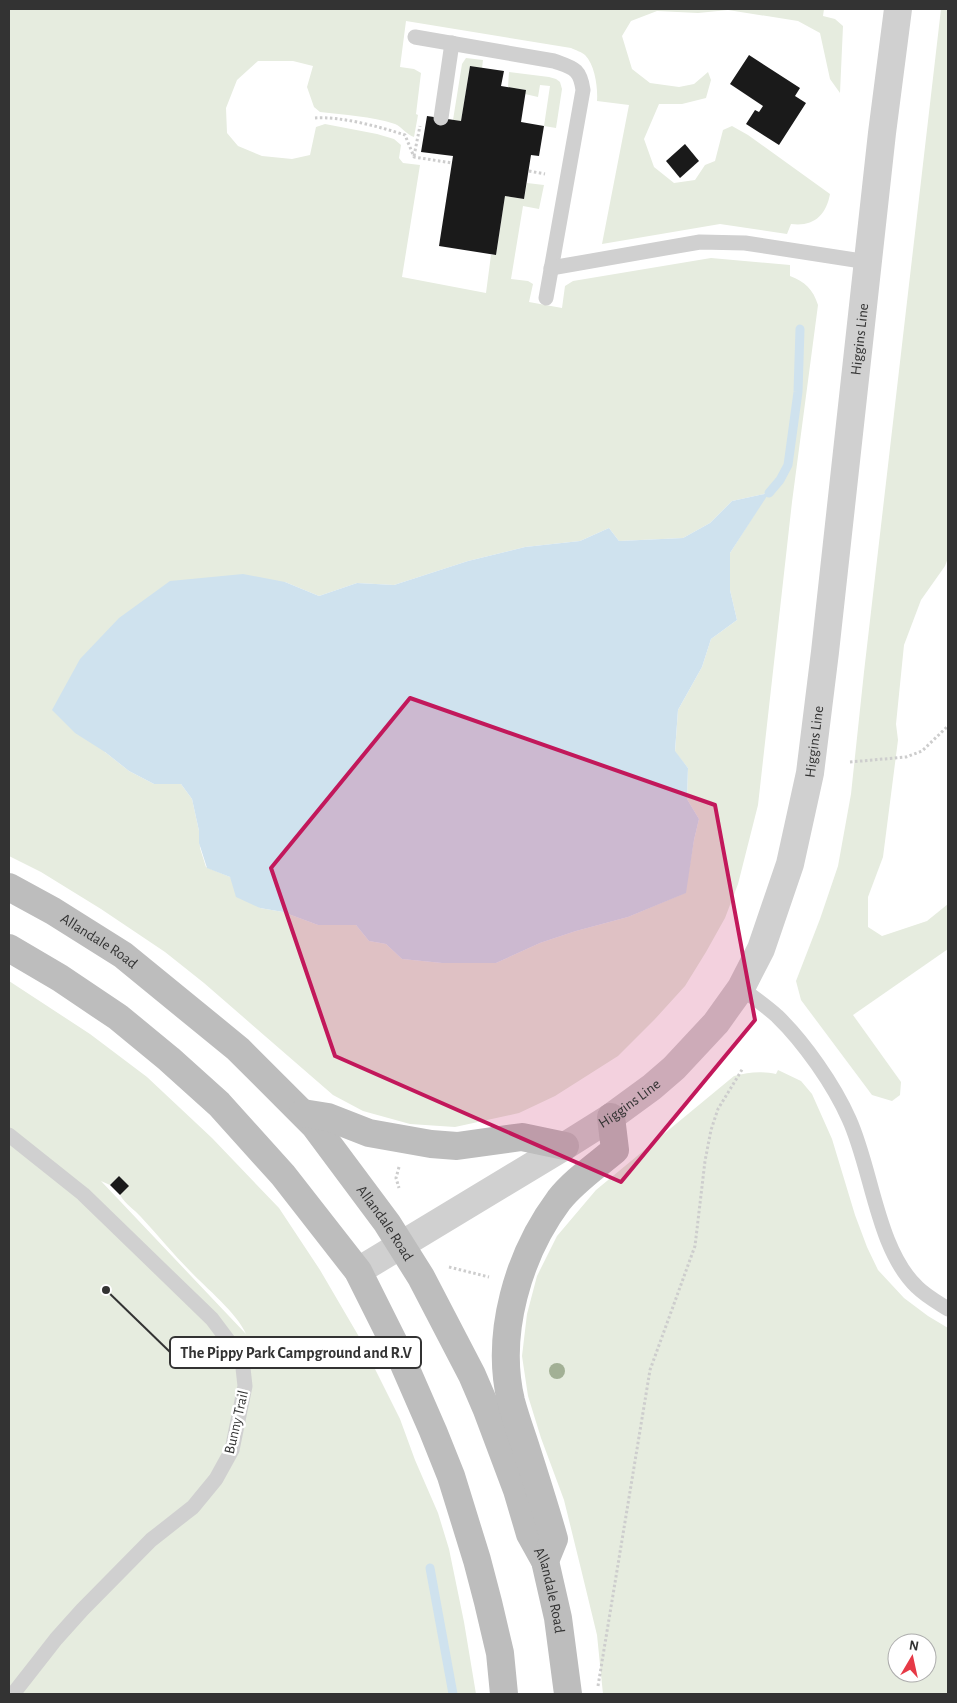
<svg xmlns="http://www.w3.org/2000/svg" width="957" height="1703" viewBox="0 0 957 1703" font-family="'Alegreya Sans',sans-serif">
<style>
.green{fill:#e6ecdf;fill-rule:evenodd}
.water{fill:#cfe2ee}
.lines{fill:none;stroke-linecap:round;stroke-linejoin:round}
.stream{stroke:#cfe2ee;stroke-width:9}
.building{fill:#1a1a1a}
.path{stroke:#cdcdcd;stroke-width:3;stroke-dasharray:2.5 2.5;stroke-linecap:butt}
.service{stroke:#d0d0d0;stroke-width:15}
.tertiary{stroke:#d0d0d0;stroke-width:28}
.secondary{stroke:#bdbdbd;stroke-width:28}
.tree{fill:#a2b095}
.marked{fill:#c2185b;fill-opacity:0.2;stroke:#c2185b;stroke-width:4;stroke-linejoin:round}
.labels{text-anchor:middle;stroke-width:5;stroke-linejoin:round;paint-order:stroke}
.street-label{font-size:15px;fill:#333;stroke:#fff}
.leader{fill:none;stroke:#333;stroke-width:2}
.callout-dot{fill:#333;stroke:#fff;stroke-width:2}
.callout{fill:#fff;stroke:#333;stroke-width:2}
.callout-label{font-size:16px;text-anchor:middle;font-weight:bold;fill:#333}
</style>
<rect width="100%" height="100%" fill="#fff"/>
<!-- green -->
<g class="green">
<path d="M9 9H824L823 16 835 19 843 26 840 93 830 79 820 33 798 21 728 10 698 13 657 11 631 21 622 36 632 69 650 83 679 87 694 84 708 72 711 80 706 98 682 104H659L644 139 654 167 674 183 695 180 705 165 715 161 723 130 732 126 748 135 830 194C826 216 813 227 791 224L787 234 720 224 602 244 629 105 597 101C598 88 595 65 585 55 582 52 575 50 571 48L406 21 400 67 414 69 421 73 416 114 418 115 414 137C407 135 402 127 395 124 371 116 344 115 320 112L314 107 307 87 313 66 293 61H258L237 80 226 108 227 133 238 146 262 156 292 159 310 155 316 127 325 124 377 134 394 139 401 145 399 158 403 163 420 165 402 277 486 293 491 255H496L505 196 524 199 527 183 544 185 539 209 523 206 511 279 528 281 533 284 529 302 562 308 565 286 573 281 711 258 790 265V276C805 282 813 289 818 305L792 502 758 805 738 884 725 918 706 952 685 986 655 1019 618 1056 555 1096 519 1113 455 1127 410 1124 363 1111 333 1095 204 983 165 952 101 909 41 872 9 856ZM768 493 730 553V590L737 620 711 639 702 667 678 710 675 752 688 768 687 799 699 819 694 840 685 893 628 917 576 931 540 943 496 963H442L402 959 386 944 369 941 356 925H318L283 912 260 908 230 877 206 867 200 848 199 831 192 799 181 784H154L129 771 105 752 285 582 319 596 357 583 394 585 468 561 525 547 580 541 609 528 619 541 683 538 710 523 732 501Z"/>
<path d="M941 9H948V558L945 566 921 600 904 645 896 724 898 740 883 857 868 897V927L882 936 927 921 948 904V949L853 1015 901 1082 900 1095 892 1101 872 1095 801 1000 796 981 820 919 838 866 851 794 864 672Z"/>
<path d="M466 58 483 60 482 68 470 66 461 121 453 120 462 64Z"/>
<path d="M509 72 549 77 556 79 560 82 562 89 556 128 544 126 550 86 540 85 538 97 525 94 526 90 508 87Z"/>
<path d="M9 981 90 1034 147 1077 212 1138 279 1208 320 1270 358 1335 400 1419 415 1460 438 1513 449 1549 464 1622 476 1694H9ZM119 1176 128 1186 120 1195C126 1205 134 1209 141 1217 158 1235 173 1254 190 1271 206 1288 237 1313 246 1334L101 1181 110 1185Z"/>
<path d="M778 1070 801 1081 812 1094 832 1139 855 1215 867 1247 878 1270 904 1298 928 1316 948 1328V1694H603L597 1635 581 1569 564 1500 541 1438 528 1396 522 1356 527 1314 537 1276 557 1236 596 1190 734 1076C749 1072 761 1071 776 1074ZM897 1643H927V1673H897Z"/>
</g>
<!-- water -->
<path class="water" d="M769 493 730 553V590L737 620 711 639 702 667 678 710 675 751 688 768 687 799 699 819 694 840 686 893 628 917 576 931 540 943 496 963H442L402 959 386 944 369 941 356 925H318L283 912 260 908 236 897 230 877 207 868 199 843V831L192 799 181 784H154L129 771 105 752 75 733 52 710 80 659 119 618 170 581 243 574 285 582 319 596 357 583 394 585 468 561 525 547 580 541 609 528 619 541 683 538 710 523 732 501Z"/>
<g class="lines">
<!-- stream -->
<g class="stream">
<path d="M769 493 780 480 788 465 798 392 800 329"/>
<path d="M430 1568 453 1694"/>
</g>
</g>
<!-- building -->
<g class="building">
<path d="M749 55 800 88 795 96 806 103 779 145 746 124 755 110 759 112 763 106 730 84Z"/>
<path d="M470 66 504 71 501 86 526 90 521 122 544 126 539 156 531 155 524 199 505 196 496 255 439 246 453 156 421 152 427 116 461 121Z"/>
<path d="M685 144 699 161 680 178 666 161Z"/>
<path d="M119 1176 129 1186 120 1195 110 1185Z"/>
</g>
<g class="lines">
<!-- path -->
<g class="path">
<path d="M315 118C340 116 381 127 405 135L414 157 452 163"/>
<path d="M414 156 420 126"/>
<path d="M529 171 545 174"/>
<path d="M850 762 906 757 922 751 948 726"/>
<path d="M399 1167 396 1178 399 1188"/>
<path d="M449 1267 489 1277"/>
<path d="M598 1686 650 1370 695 1246 705 1161 711 1130 718 1109 743 1068"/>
</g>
<!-- service -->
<g class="service">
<path d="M415 37 554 61C573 68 580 68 583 90L546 298"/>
<path d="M441 118 452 43"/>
<path d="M551 268 700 242 745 243 868 262"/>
<path d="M741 988C753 997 766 1006 777 1016 804 1042 834 1085 849 1119 872 1169 877 1249 917 1287 926 1296 937 1302 948 1309"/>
<path d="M9 1135 83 1194 212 1319 242 1359 245 1386 232 1450 216 1479 193 1507 151 1540 82 1610 56 1639 13 1694"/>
</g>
<!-- tertiary -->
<path class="tertiary" id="s1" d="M358 1271 565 1146 611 1117 652 1087 674 1068 716 1023 741 988 761 949 790 864 810 773 825 652 882 133 898 9"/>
<!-- secondary -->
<g class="secondary">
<path id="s2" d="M9 887 53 911 123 955 238 1049 314 1125 387 1223 421 1277 472 1375 487 1410 517 1490 530 1534 545 1561 558 1618 568 1694"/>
<path d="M9 948 60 978 118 1017 169 1059 219 1104 283 1175 358 1271 399 1353 433 1431 451 1476 477 1560 488 1602 500 1653 504 1694"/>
<path d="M303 1113 328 1117 369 1133 431 1144 457 1146 522 1137 565 1146"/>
<path d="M545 1561 554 1539C545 1507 535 1476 525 1445 520 1430 515 1416 511 1401 495 1334 518 1255 559 1200 574 1181 596 1166 615 1150L611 1117"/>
</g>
</g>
<!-- trees -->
<circle class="tree" cx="557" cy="1371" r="8"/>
<!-- marked area -->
<path class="marked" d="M410 698 715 805 755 1020 621 1182 335 1056 271 868Z"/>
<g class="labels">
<!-- street labels -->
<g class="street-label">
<text dy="5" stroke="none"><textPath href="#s1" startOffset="1144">Higgins Line</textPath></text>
<text dy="5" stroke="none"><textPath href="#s1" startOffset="739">Higgins Line</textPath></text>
<text dy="5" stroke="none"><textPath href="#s2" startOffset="105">Allandale Road</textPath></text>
<text dy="5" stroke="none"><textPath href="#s1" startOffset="319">Higgins Line</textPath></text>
<text dy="5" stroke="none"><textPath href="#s2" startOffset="510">Allandale Road</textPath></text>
<text transform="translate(236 1422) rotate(-77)" y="5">Bunny Trail</text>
<text dy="5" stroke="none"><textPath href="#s2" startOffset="915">Allandale Road</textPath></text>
</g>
</g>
<!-- callouts -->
<path class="leader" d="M106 1290L170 1352"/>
<circle class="callout-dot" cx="106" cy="1290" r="5"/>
<rect class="callout" x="170" y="1337" width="251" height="31" rx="5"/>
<g class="callout-label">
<text x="296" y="1358">The Pippy Park Campground and R.V</text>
</g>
<!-- border -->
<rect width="957" height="1703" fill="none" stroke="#333333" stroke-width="20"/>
<!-- north arrow -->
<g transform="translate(912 1658) rotate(9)"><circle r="24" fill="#ffffff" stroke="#adadad"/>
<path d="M0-4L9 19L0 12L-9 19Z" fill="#e63946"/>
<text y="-8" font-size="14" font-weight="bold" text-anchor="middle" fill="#333333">N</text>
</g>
</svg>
